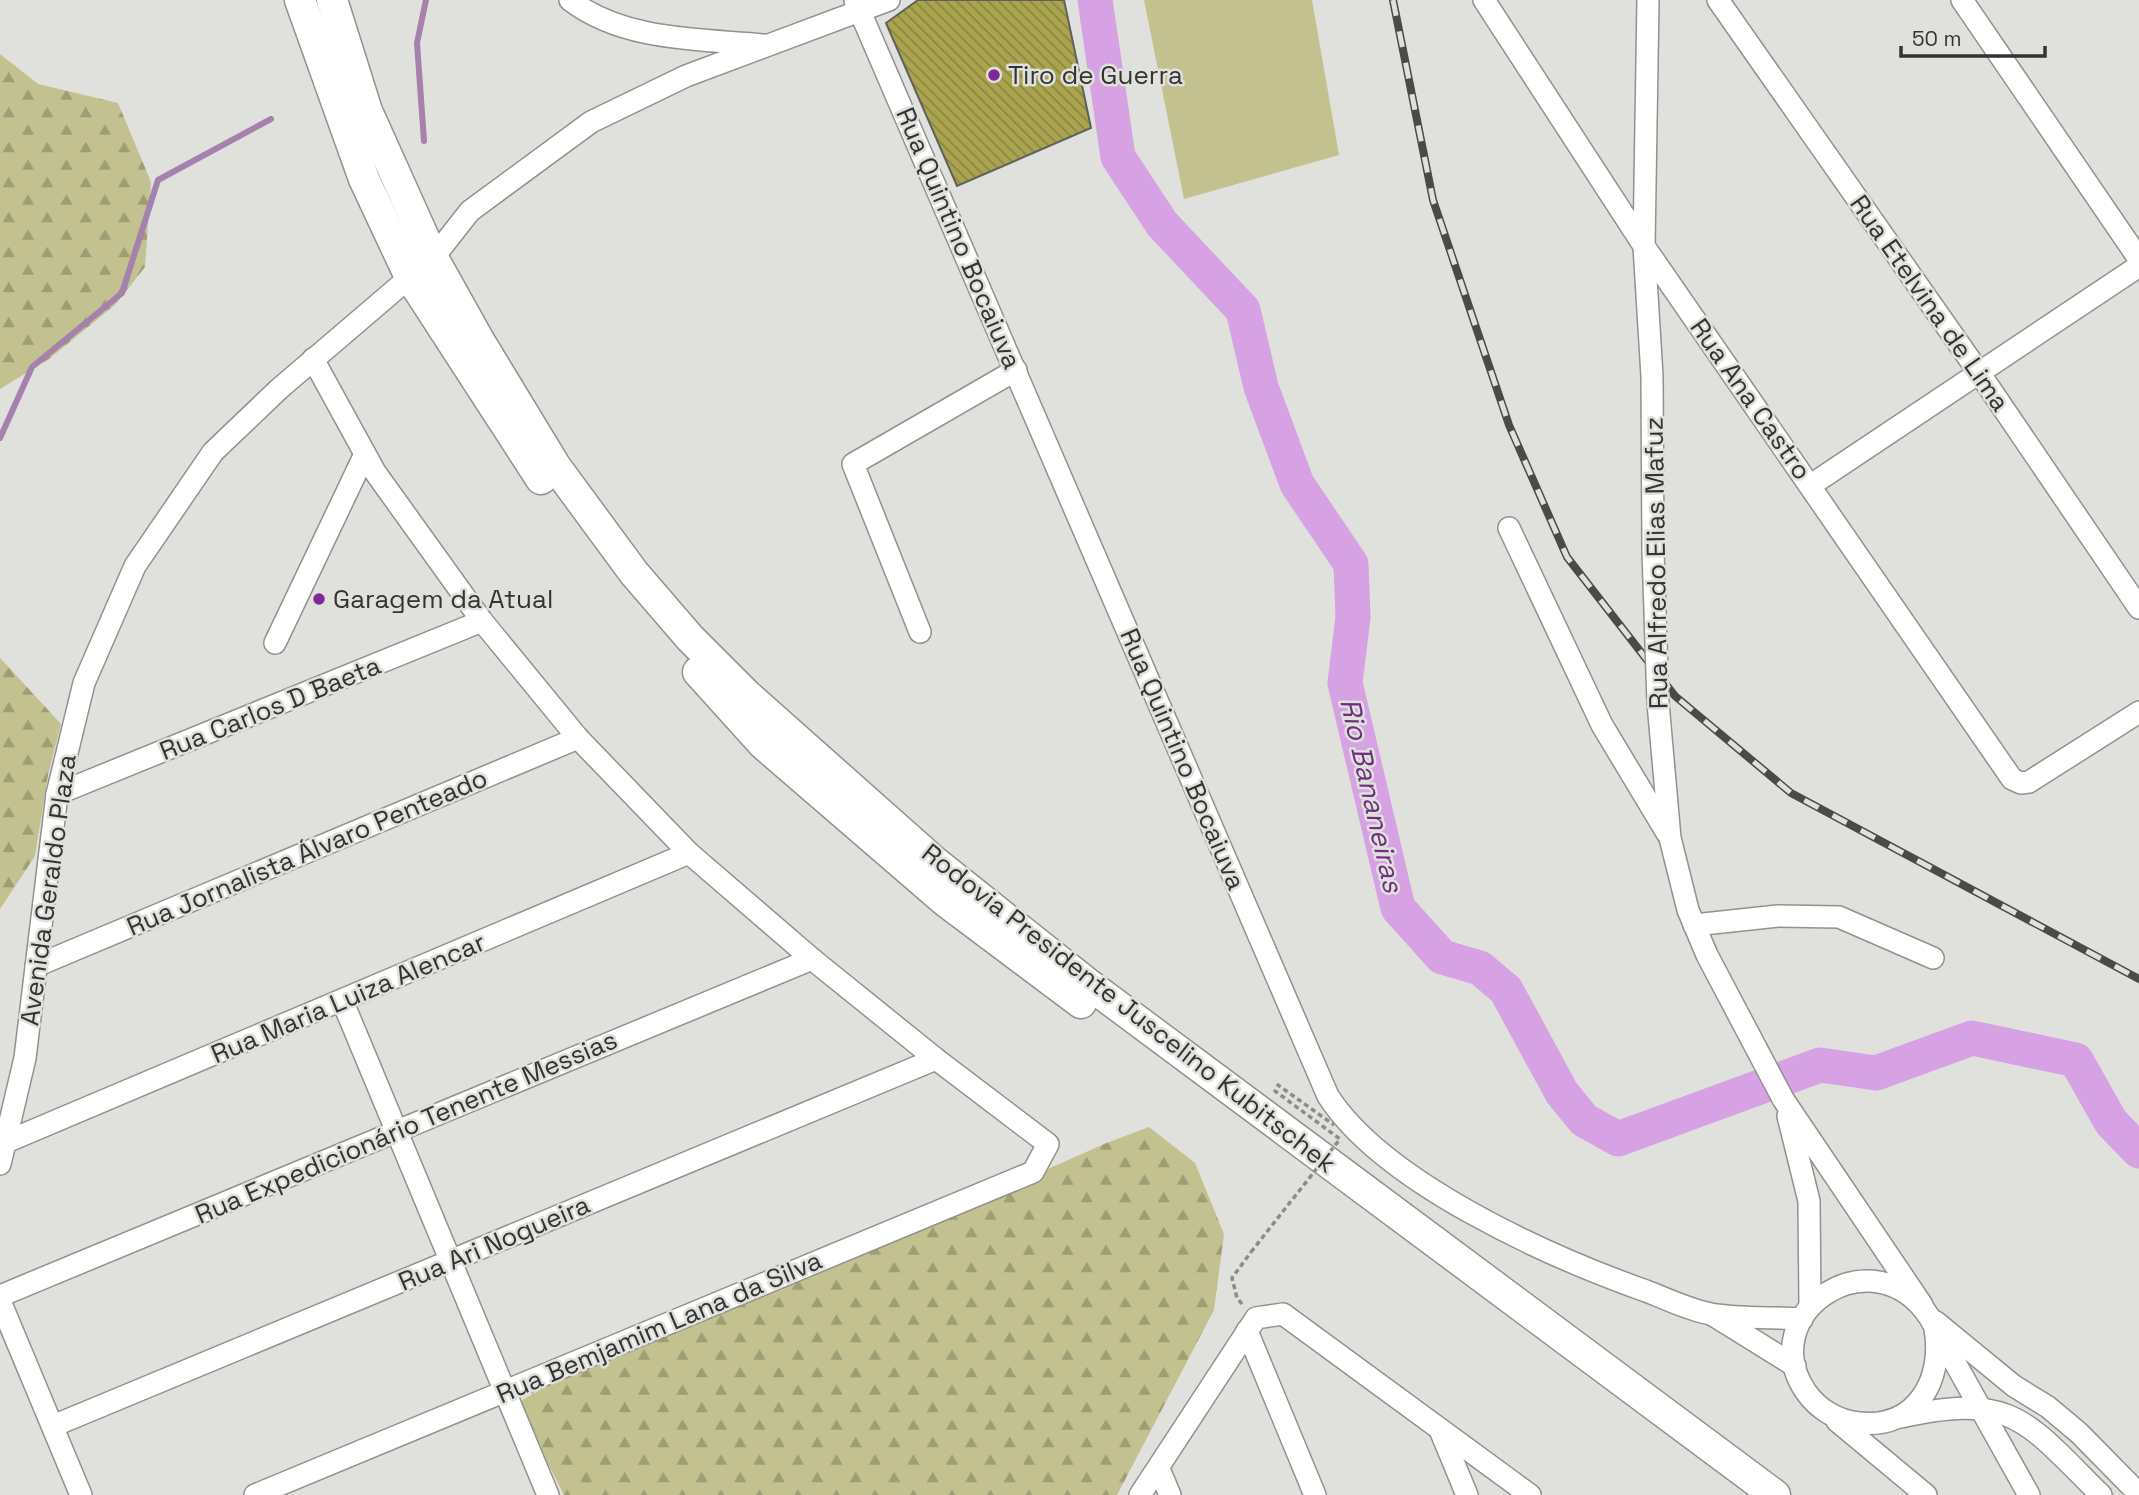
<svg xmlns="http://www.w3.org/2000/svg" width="2139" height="1495" viewBox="0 0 2139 1495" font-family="'Space Grotesk',sans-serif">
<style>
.forest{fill:url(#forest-firs)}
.garden{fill:#c3c18f}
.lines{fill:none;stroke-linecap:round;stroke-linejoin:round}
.stream{stroke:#a581ae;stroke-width:6}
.river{stroke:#d6a2e4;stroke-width:35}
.building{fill:url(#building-back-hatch);stroke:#60605d;stroke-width:2}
.minor-casing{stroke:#91918d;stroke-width:24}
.highway-casing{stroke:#91918d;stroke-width:33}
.path{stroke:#8b8b88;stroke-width:3.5;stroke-dasharray:5 3.5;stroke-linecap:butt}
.minor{stroke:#fff;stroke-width:21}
.highway{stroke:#fff;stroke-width:30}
.rail-casing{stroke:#4a4a48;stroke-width:8}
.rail{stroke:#e0e0dc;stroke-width:5;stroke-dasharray:16;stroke-linecap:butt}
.minor-bridge-casing{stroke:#91918d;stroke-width:24;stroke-linecap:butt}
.path-bridge{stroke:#8b8b88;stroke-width:3.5;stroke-dasharray:5 3.5;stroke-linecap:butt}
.minor-bridge{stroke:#fff;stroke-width:21}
.poi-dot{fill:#802895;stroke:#e0e0dc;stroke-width:2.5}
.labels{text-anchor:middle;stroke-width:5;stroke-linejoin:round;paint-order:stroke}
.poi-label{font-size:26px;fill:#333331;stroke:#e0e0dc;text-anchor:start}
.street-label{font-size:26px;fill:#333331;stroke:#e0e0dc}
.water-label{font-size:28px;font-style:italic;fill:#6f317f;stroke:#e0e0dc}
</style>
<defs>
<pattern id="forest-firs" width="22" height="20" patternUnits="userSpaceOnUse" patternTransform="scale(1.75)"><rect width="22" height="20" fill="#c3c18f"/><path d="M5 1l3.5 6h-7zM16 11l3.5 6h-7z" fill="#9f9d75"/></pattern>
<pattern id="building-back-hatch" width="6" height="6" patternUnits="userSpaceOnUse" patternTransform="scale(1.75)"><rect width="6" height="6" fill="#aaa44f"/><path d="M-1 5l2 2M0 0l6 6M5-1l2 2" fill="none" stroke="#8b8642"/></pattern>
</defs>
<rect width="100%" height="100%" fill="#e0e0dc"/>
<!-- forest -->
<g class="forest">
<path d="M0 54 38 84 118 103 151 182 145 267 116 304 49 359 0 389Z"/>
<path d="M0 658 61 724 48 775 35 856 0 909Z"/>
<path d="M1149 1127 1195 1163 1224 1234 1214 1310 1117 1495H564L517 1403 579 1368 801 1280 1104 1144Z"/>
</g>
<!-- garden -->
<path class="garden" d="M1144 0H1312L1339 155 1184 199Z"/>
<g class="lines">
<!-- stream -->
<g class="stream">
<path d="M424 141 417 43 426 0"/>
<path d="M0 438 32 367 122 293 158 180 271 119"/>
</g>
<!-- river -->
<path class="river" d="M1095 0 1118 157 1162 224 1243 310 1261 387 1297 484 1351 564 1353 617 1345 683 1398 908 1442 957 1480 968 1506 990 1562 1093 1584 1120 1618 1139 1820 1065 1876 1073 1972 1038 2076 1060 2111 1122 2139 1151"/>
</g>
<!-- building -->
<path class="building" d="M918 0H1064L1091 128 957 186 886 23Z"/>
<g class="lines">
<!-- minor casing -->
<g class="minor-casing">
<g id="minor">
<path d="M570 0C623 41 699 39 764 45"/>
<path d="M855 0 1328 1096C1384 1183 1550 1257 1646 1291 1667 1299 1689 1310 1711 1314 1740 1319 1772 1317 1802 1319"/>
<path d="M1484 0 1644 246 2012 779 2021 783 2029 782 2139 712"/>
<path d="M1648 0 1644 246 1652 376 1653 551"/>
<path d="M1718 0 1980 374 2139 608"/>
<path d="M1962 0 2139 259"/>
<path d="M433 258 470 211 591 122 686 76 889 0"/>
<path d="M1811 485 2139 266"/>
<path d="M1509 528 1602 725 1667 833"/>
<path d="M920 632 853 464 1016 370"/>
<path d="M275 643 365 454"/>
<path d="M1658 703 1670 838 1688 910 1707 955 1783 1099 1922 1305"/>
<path d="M57 794 482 621"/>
<path d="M1694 925 1778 916 1839 917 1933 958"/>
<path d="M36 966 578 738"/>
<path d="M342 1000 548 1495"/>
<path d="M1788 1116 1809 1201 1810 1305"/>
<path d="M6 1142 689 853"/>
<path d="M0 1164 25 1058 57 794 84 683 135 566 213 452 279 389 410 277"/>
<path d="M0 1296 812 959"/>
<path d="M0 1301 81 1495"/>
<path d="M1713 1315 1795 1366"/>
<path d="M1936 1322 2014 1386 2048 1407 2079 1433 2139 1494"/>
<path d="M1935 1329C1944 1380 1916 1429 1859 1423 1837 1421 1818 1409 1806 1392 1752 1313 1874 1232 1930 1318L2029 1495"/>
<path d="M1247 1331 1315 1495"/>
<path d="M1901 1417C2013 1392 2026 1421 2101 1495"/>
<path d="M1837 1421 1926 1495"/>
<path d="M53 1426 936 1059"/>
<path d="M1440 1430 1467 1495"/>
<path d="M1159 1469 1170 1495"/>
<path d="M255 1495 1033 1172 1048 1144 936 1059 812 959 689 853 578 738 482 621 375 472 313 359"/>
<path d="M1140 1495 1256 1318 1283 1314 1530 1495"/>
</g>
</g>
<!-- highway casing -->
<g class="highway-casing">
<g id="highway">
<path d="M300 0 364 179 410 277 541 479"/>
<path d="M332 0 367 111 433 258 480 342 556 467 634 573 690 638 747 695 935 862 1087 983 1775 1495"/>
<path d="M698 672 763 744 945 901 1081 1003"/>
</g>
</g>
<!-- path -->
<path class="path" d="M1242 1304 1237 1298 1232 1278 1251 1252"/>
<!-- minor -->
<use href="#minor" class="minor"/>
<!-- highway -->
<use href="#highway" class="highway"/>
<!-- rail casing -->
<g class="rail-casing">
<path id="rail" d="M1393 0 1433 200 1509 425 1567 557 1675 696 1791 793 2139 979"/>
</g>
<!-- rail -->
<use href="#rail" class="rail"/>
<!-- minor-bridge casing -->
<g class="minor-bridge-casing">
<path id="minor-bridge" d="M1653 551 1658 703"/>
</g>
<!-- path-bridge -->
<path class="path-bridge" d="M1251 1252 1340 1139 1275 1091 1278 1085 1334 1125"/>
<!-- minor-bridge -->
<use href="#minor-bridge" class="minor-bridge"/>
</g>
<!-- markers -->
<g class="poi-dot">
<circle cx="994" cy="75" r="7"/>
<circle cx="319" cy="599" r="7"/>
</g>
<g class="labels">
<!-- poi labels -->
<g class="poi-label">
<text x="1008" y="84">Tiro de Guerra</text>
<text x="333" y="608">Garagem da Atual</text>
</g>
<!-- street labels -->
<g class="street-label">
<text transform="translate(959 238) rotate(67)" y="9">Rua Quintino Bocaiuva</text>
<text transform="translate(1930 303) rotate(55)" y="9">Rua Etelvina de Lima</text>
<text transform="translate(1751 399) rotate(55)" y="9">Rua Ana Castro</text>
<text transform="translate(1656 563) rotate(-91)" y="9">Rua Alfredo Elias Mafuz</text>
<text transform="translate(270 708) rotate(-22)" y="9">Rua Carlos D Baeta</text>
<text transform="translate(1183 759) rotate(67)" y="9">Rua Quintino Bocaiuva</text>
<text transform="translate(307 852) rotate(-23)" y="9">Rua Jornalista Álvaro Penteado</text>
<text transform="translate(48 890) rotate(-82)" y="9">Avenida Geraldo Plaza</text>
<text transform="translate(348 998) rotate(-23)" y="9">Rua Maria Luiza Alencar</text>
<text transform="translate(1129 1008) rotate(38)" y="9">Rodovia Presidente Juscelino Kubitschek</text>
<text transform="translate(406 1127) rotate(-23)" y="9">Rua Expedicionário Tenente Messias</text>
<text transform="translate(494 1243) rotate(-23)" y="9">Rua Ari Nogueira</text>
<text transform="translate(659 1327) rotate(-23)" y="9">Rua Bemjamim Lana da Silva</text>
</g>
<!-- water labels -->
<g class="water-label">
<text transform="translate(1372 795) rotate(77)" y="10">Rio Bananeiras</text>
</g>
</g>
<!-- scale -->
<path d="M1901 46v10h144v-10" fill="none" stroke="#333331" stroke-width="3.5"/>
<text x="1912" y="46" font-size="21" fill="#333331" stroke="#e0e0dc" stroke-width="5" paint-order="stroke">50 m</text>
</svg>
